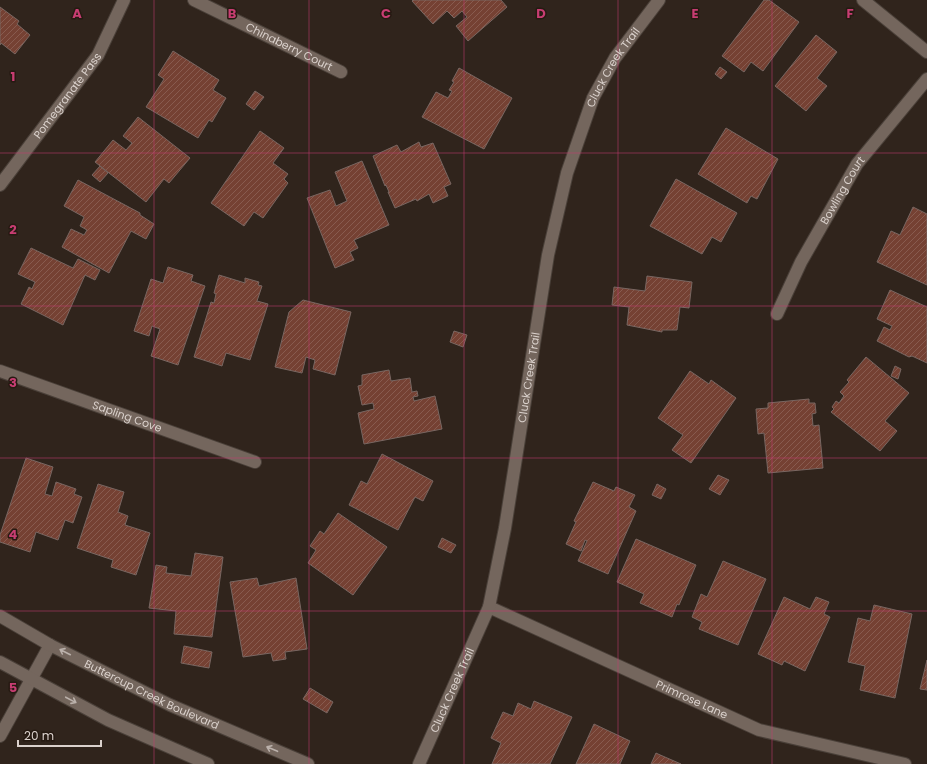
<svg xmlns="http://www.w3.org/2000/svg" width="927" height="764" viewBox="0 0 927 764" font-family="Poppins,sans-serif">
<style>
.building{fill:url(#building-hatch);stroke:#786661}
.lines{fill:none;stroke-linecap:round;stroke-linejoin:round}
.minor-casing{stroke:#4a4039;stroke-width:14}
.tertiary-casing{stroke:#4a4039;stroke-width:14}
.minor{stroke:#74665d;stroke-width:12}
.tertiary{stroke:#74665d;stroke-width:12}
.oneway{stroke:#bbb1ab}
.grid{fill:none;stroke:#c73d72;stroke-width:1;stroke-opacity:0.55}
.labels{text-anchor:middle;stroke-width:3;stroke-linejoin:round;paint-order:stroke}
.street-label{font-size:11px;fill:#dad1cc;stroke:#261a12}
.grid-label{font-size:13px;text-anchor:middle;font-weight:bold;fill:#c73d72;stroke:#261a12;stroke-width:3;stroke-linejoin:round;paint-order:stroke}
</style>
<defs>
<pattern id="building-hatch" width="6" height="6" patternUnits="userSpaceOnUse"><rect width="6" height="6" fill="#754133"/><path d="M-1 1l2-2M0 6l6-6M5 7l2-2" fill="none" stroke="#885b4f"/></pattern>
</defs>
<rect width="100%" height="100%" fill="#30241c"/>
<!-- building -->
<g class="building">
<path d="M413 0H501L507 7 468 41 456 26 467 17 462 11 454 18 447 11 433 24 412 1Z"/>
<path d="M764 0H769L799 22 763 71 751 62 744 72 722 56Z"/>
<path d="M0 7 19 21 17 24 30 35 15 54 1 43 0 45Z"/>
<path d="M816 35 837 52 817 78 827 86 806 111 775 86Z"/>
<path d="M173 51 219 80 213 90 226 98 212 122 209 120 198 138 146 107 164 79 158 75Z"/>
<path d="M720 67 727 72 721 79 715 74Z"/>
<path d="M459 68 512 98 484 149 422 117 436 92 448 98 452 91 449 90 454 82 452 81Z"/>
<path d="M255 91 264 97 254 110 246 104Z"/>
<path d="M138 117 190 158 169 183 164 179 146 202 95 162 113 140 126 150 132 143 123 136Z"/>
<path d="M726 128 778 159 757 199 751 196 747 203 698 174Z"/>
<path d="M260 131 284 148 273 163 288 174 284 179 288 183 263 218 254 212 244 226 211 203Z"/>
<path d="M419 142 421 147 433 143 451 184 444 187 448 196 433 203 429 194 417 201 416 199 395 208 388 192H389L386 185 385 186 373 156 397 145 401 152Z"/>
<path d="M362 161 389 225 354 240 358 248 350 252 354 260 335 268 307 198 330 190 336 206 347 201 335 172Z"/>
<path d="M100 166 108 173 100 182 92 175Z"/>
<path d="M676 179 737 213 721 242 712 237 702 254 650 226Z"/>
<path d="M78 180 140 213V215L154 224 146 239 131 231 109 273 62 247 71 229 84 235 87 230 80 226 84 217 64 206Z"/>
<path d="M913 207 927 214V285L877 262 891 231 900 235Z"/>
<path d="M31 248 73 268 78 259 100 270 95 280 85 275 63 325 21 304 29 287 32 289 35 282 18 274Z"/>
<path d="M168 267 193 275 191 281 205 286 178 365 151 356 160 329 152 326 149 336 134 331 151 279 163 283Z"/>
<path d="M219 275 245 283V278L259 282 258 285 262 286 257 301 268 304 250 360 226 353 222 366 194 357 211 302 214 303 216 294 214 293Z"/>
<path d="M647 276 692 282 689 308 680 307 677 330H662V332L627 325 629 307 612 305 614 287 645 291Z"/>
<path d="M890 290 927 307V363L912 356 909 357 877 341 884 327 890 330 892 326 877 319Z"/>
<path d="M303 300 351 312 335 375 313 369 315 360 306 357 302 373 275 367 289 312Z"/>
<path d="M454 331 467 335 463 347 450 342Z"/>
<path d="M866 357 909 393 885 421 897 431 880 451 831 412 834 409 832 407 836 401 839 403 844 396 840 392 849 382 847 380Z"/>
<path d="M895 366 901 369 898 379 891 376Z"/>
<path d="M389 370 391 381 410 378 412 392 417 391 418 396 413 397 414 401 435 396 442 429 364 444 358 413 374 409 373 403 362 405 358 386 362 385V375Z"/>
<path d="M690 371 709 384 711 380 736 398 691 463 672 450 683 435 658 418Z"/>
<path d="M809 399V403H815L816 413 812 414 813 426 819 425 823 468 768 473 764 433 758 434 756 409 768 408V403Z"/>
<path d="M382 454 433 481 423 501 415 497 398 530 349 505 361 481 367 484Z"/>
<path d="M26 458 53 467 45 494 52 496 56 482 76 489 74 494 82 497 73 523 65 520 58 540 36 532 30 552 0 542V535Z"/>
<path d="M718 475 729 480 720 495 709 489Z"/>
<path d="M593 482 614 491 616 487 635 495 629 507 636 511 608 574 578 561 587 541 585 540 581 551 566 544 576 522 574 521Z"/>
<path d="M98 484 124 492 118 512 128 516 125 525 150 533 136 575 111 567 113 560 77 548Z"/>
<path d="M657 484 666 489 661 499 652 495Z"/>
<path d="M338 513 387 547 353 595 308 563 316 550 310 546 320 531 324 534Z"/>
<path d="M442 538 456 545 451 553 438 547Z"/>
<path d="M636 539 696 565 679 605 677 604 672 617 640 603 644 594 617 582Z"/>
<path d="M195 553 223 557 212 637 174 634 176 611 149 608 156 565 167 567 166 573 191 576Z"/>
<path d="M723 561 766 579 738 645 699 629 702 622 692 617 701 594 707 597Z"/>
<path d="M257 578 259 586 296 578 307 649 285 652 286 659 273 661 271 653 243 657 230 582Z"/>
<path d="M784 597 810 609 816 597 829 602 824 614 830 617 805 671 784 661 782 665 758 654Z"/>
<path d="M874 605 912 614 895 698 860 690 865 666 848 662 858 618 870 621Z"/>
<path d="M184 646 212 652 209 668 181 663Z"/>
<path d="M927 660V690L920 689Z"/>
<path d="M310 688 333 702 327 713 303 699Z"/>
<path d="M534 701 572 717 550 764H492L501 743 491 738 503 712 513 716 518 703 531 709Z"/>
<path d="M594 724 630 741 620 764H576Z"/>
<path d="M656 753 658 754 681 764H651Z"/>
</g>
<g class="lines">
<!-- minor casing -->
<g class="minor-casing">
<g id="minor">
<path id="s1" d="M194 0 341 72"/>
<path d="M863 0 927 52"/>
<path id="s2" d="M0 185 98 55 124 0"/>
<path id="s3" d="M777 314 801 262 857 164 927 79"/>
<path id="s4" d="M0 371 255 462"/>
<path id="s5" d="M489 607 759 730 905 764"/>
<path d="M0 736 50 645"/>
</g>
</g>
<!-- tertiary casing -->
<g class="tertiary-casing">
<g id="tertiary">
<path id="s6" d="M0 616 50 645 170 705 308 764"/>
<path d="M0 662 108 720 208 764"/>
<path id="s7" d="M419 764 489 607 505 528 548 255 567 173 593 98 615 58 659 0"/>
</g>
</g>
<!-- minor -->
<use href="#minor" class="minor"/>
<!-- tertiary -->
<use href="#tertiary" class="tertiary"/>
</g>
<!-- one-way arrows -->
<defs><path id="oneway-shaft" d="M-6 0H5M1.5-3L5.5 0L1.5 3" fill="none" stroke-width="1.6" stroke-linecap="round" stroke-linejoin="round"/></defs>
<g class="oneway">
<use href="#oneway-shaft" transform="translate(65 652) rotate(-153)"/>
<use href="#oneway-shaft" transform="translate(71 700) rotate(28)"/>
<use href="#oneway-shaft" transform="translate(272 749) rotate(-157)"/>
</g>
<!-- grid -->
<path class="grid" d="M154 0V764M309 0V764M464 0V764M618 0V764M772 0V764M0 153H927M0 306H927M0 458H927M0 611H927"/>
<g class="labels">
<!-- street labels -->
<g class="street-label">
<text dy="4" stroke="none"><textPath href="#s1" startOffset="106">Chinaberry Court</textPath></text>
<text dy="4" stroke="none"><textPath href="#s7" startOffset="729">Cluck Creek Trail</textPath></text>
<text dy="4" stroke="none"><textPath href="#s2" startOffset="112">Pomegranate Pass</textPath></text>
<text dy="4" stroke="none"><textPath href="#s3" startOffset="140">Bowling Court</textPath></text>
<text dy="4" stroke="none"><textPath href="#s7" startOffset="405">Cluck Creek Trail</textPath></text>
<text dy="4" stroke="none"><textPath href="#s4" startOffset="135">Sapling Cove</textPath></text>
<text dy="4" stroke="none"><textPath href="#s7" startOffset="81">Cluck Creek Trail</textPath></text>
<text dy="4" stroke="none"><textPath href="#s6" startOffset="171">Buttercup Creek Boulevard</textPath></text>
<text dy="4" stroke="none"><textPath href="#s5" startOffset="223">Primrose Lane</textPath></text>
</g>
</g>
<g class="grid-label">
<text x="77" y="18">A</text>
<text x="232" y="18">B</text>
<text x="386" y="18">C</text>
<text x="541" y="18">D</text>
<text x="695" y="18">E</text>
<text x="850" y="18">F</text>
<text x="13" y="81">1</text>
<text x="13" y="234">2</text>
<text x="13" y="387">3</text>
<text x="13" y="539">4</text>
<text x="13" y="692">5</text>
</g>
<!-- scale -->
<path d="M18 740v6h83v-6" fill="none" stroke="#dad1cc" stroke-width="2"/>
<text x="24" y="740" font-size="12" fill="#dad1cc" stroke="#261a12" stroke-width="3" paint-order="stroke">20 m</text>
</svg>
